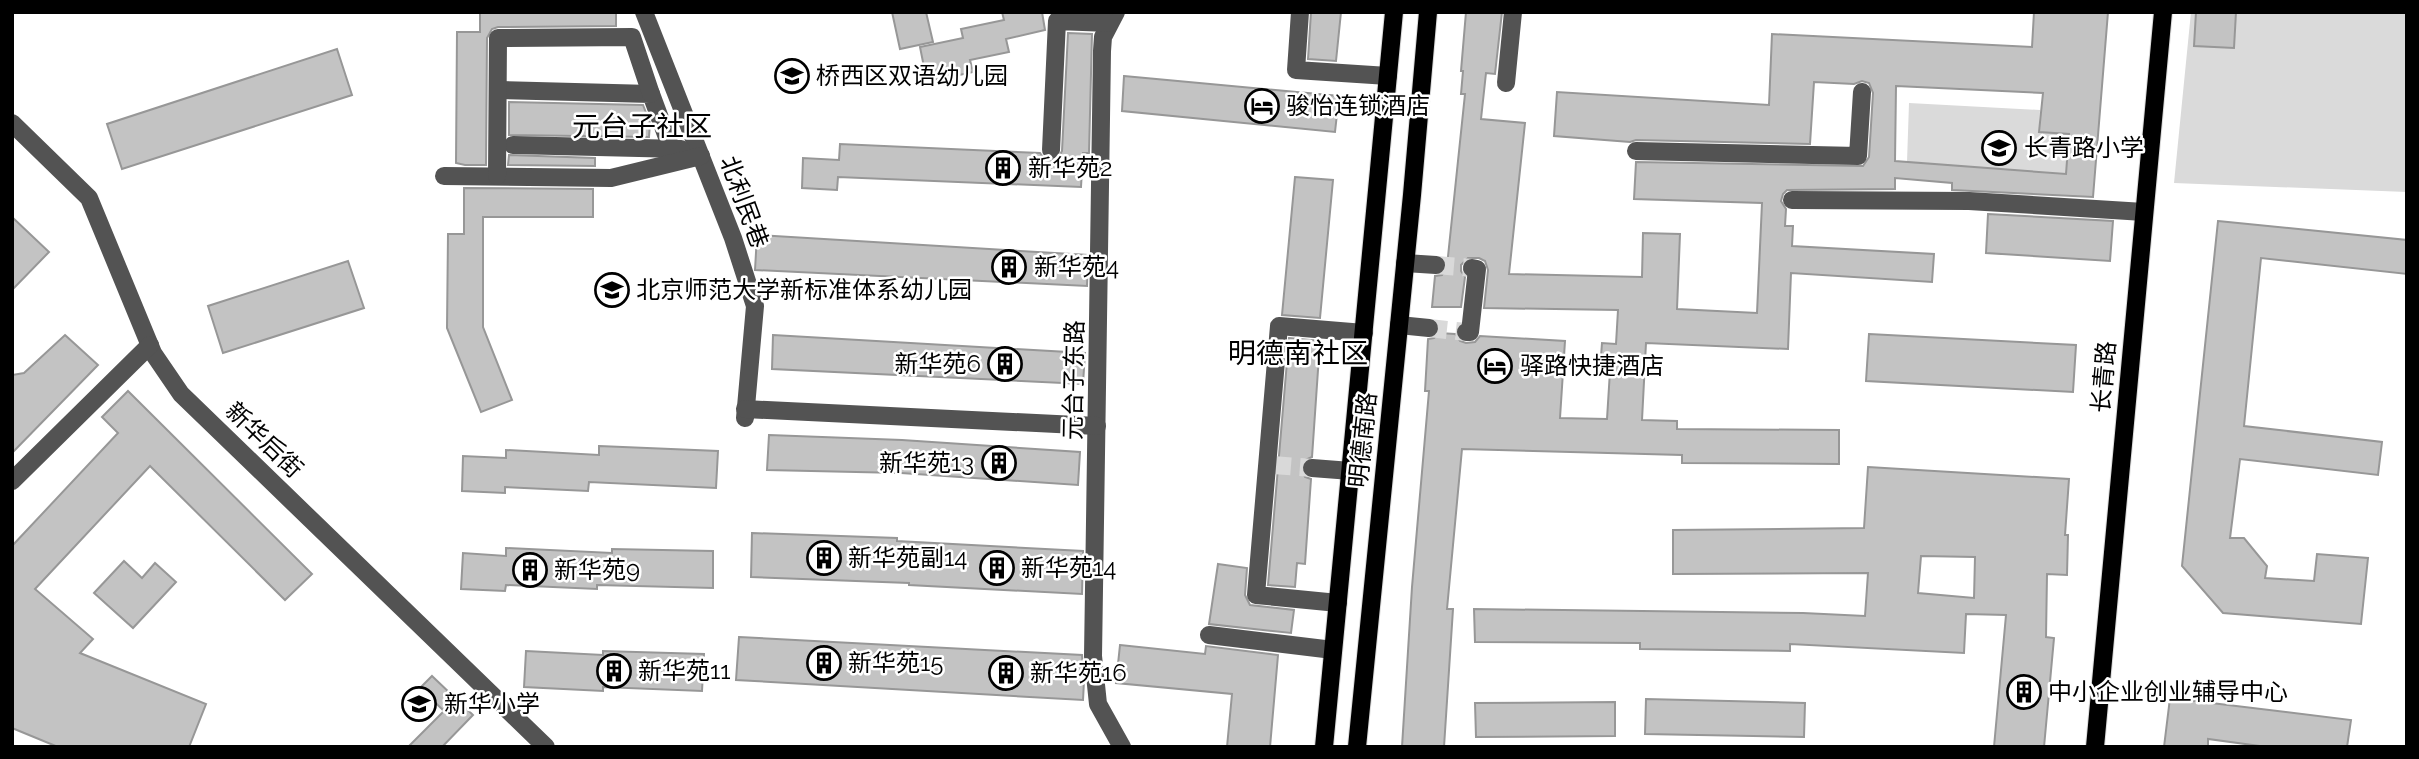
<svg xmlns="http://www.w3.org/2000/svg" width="2419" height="759" viewBox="0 0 2419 759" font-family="Raleway,'Noto Sans SC',sans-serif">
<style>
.green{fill:#dadada}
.building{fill:#c3c3c3;stroke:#979797;stroke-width:2;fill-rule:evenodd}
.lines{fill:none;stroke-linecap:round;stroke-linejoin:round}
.minor-tunnel{stroke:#d9d9d9;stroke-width:18;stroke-dasharray:18 9;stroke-linecap:butt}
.major-casing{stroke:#dbdbdb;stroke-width:20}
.minor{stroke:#535353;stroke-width:18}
.major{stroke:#000;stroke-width:18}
.labels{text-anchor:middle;stroke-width:5;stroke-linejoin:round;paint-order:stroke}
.poi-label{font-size:24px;fill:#000;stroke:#fff;text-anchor:start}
.street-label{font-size:24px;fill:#000;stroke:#fff}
.quarter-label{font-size:28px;fill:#000;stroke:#fff}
</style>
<rect width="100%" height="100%" fill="#fff"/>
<!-- green -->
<g class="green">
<path d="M2191 12H2407V192L2174 183Z"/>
<path d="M1909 103 2040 110 2039 132 2069 134 2066 174 1907 162Z"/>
</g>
<!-- building -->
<g class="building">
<path d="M480 12H616V26L498 27 492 29 487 38 486 165H465L456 163 457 32H480Z"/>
<path d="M892 12H926L933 42 900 49Z"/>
<path d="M1002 12H1042L1045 30 1006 39 1009 52 970 60 973 72 927 82 920 47 963 38 961 29 1004 20Z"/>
<path d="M1311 12H1341L1336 61 1308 59Z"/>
<path d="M1466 12H1502L1495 74 1486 73 1481 119 1525 123 1509 274 1642 277 1643 233 1680 234 1677 309 1757 313 1762 203 1634 199 1636 162 1863 166 1869 157 1873 93 1869 83 1862 81 1854 84 1814 82 1810 144 1636 140 1630 142 1554 136 1557 92 1769 105 1772 34 2032 47 2034 12H2108L2093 197 1952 190V183L1895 178V189L1787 190 1783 194 1781 201 1786 209 1785 226H1793L1792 246 1934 254 1932 282 1791 273 1788 349 1646 343 1642 420 1677 421V429L1839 430V464L1682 463V455L1462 449 1447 609H1453L1444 747H1402L1412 587 1429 391H1425L1428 339 1434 338 1439 333 1455 334 1460 341 1466 343 1475 342 1480 336 1565 341 1560 418 1607 419 1610 371 1600 370 1602 343 1616 344 1618 310 1484 308 1488 270 1485 261 1479 258H1468L1461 265V271L1465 277 1461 307H1432L1435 276 1442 275 1447 266 1465 94H1461L1463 71H1461ZM1896 86 2043 93 2039 132 2069 134 2066 174 1895 161Z"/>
<path d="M2196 12H2236L2234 48 2194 46Z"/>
<path d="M1068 33 1092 34 1089 153H1083L1081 187 838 177 837 190 802 188 803 158 839 160 840 144 1040 153 1045 160H1057L1062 151Z"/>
<path d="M337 49 352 95 122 169 107 124Z"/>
<path d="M1124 76 1339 96 1335 132 1122 111Z"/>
<path d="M509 102 643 105 650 123 649 137 509 135Z"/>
<path d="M509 155 595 158V166L508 165Z"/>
<path d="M1295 177 1333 180 1320 318 1282 315Z"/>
<path d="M464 188 593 189V217H483V327L512 400 481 412 447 328 448 234H464Z"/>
<path d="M1988 214 2113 221 2110 261 1986 253Z"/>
<path d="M12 217 49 252 12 290Z"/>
<path d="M2218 221 2407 240V274L2261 258 2244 426 2382 442 2378 475 2240 459 2230 538H2244L2267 566 2265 578 2314 581 2317 554 2368 558 2361 624 2223 613 2182 566Z"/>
<path d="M757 235 1088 255 1087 286 755 270Z"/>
<path d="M348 261 364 308 223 353 208 306Z"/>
<path d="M1869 334 2076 345 2073 392 1866 381Z"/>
<path d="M65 335 98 365 12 453V375L24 373Z"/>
<path d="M773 335 1085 353 1083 384 772 369Z"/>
<path d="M1289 338 1320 341 1312 457 1303 461 1301 468 1305 477 1311 479 1305 564 1297 563 1295 587 1268 585Z"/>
<path d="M128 391 312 574 285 600 150 466 35 589 93 639 80 653 206 704 189 747H58L12 728V546L118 433 102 417Z"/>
<path d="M769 435 902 440 1080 452 1078 485 901 473 767 470Z"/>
<path d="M599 446 718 451 716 488 589 482 588 491 505 487V493L462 491 463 456 506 458V450L599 455Z"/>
<path d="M1868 467 2069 479 2065 535H2068L2067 575 2047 574 2046 637 2054 638 2044 747H1994L2006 615 1966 614 1964 653 1790 644V651L1640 649V643L1475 642 1474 609 1803 613 1865 616 1868 573 1673 574V530L1864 528ZM1921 556 1975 557 1974 598 1918 593Z"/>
<path d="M752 533 897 538V541L1083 551 1082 594 909 585V583L751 577Z"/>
<path d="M506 548 612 553V549L713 551V588L597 585V589L506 585 505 591 461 589 463 553 506 556Z"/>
<path d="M124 561 142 578 155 563 176 582 133 628 94 593Z"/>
<path d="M1218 564 1247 568 1245 595 1250 605 1294 610 1291 633 1209 624Z"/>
<path d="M739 637 1082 655 1084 681 1083 700 736 680Z"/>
<path d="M1120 645 1205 654 1206 646 1278 655 1270 747H1227L1232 694 1116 683Z"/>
<path d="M526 651 603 655V651L704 654 702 691 603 687V691L524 687Z"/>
<path d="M432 676 473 715 442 747H408L444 711 420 688Z"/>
<path d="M2170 698 2351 720 2347 747H2267L2208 739V747H2164Z"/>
<path d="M1646 699 1805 703 1804 737 1645 734Z"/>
<path d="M1615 702V736L1476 737 1475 703Z"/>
</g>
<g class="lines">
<!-- minor-tunnel -->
<g class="minor-tunnel">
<path d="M1436 265 1472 268"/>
<path d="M1429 328 1466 332"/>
<path d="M1273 465 1312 468"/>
</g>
<!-- major casing -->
<g class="major-casing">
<g id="major">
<path d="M1324 747 1394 12"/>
<path d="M1357 747 1412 195 1428 12"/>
<path d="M2095 747 2163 12"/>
</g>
</g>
<!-- minor -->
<g class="minor">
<path d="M644 12 733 238 755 306 745 418"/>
<path d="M1116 12 1103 37 1102 51 1093 656 1098 704 1122 747"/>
<path d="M1300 12 1296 70 1388 76"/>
<path d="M1506 83 1513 12"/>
<path d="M498 90 651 94 671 148"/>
<path d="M12 123 89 198 153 353 181 394 546 747"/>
<path d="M513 145 681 149"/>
<path d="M1051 150 1057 21 1109 23"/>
<path d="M1636 151 1858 156 1862 92"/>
<path d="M444 176 611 178 701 156"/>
<path d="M497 176 498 38 632 37 651 94"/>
<path d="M1792 200 1969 201 2144 212"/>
<path d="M1405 263 1436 265"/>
<path d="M1399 325 1429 328"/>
<path d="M1466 332H1470L1477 269 1472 268"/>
<path d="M745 409 1097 426"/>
<path d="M1312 468 1351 471"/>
<path d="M12 481 150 345"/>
<path d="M1338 603 1256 595 1279 326 1364 333"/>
<path d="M1209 635 1333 650"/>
</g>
<!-- major -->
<use href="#major" class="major"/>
</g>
<!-- icons -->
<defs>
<g id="school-ring" transform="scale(1.75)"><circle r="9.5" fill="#fff" stroke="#000" stroke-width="1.5"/><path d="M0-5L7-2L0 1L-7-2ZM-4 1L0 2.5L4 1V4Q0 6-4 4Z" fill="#000"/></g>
<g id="hotel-ring" transform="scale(1.75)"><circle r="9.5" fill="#fff" stroke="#000" stroke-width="1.5"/><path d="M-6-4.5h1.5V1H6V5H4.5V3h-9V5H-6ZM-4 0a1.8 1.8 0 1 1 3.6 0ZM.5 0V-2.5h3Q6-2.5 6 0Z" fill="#000"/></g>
<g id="building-ring" transform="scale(1.75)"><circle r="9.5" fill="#fff" stroke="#000" stroke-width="1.5"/><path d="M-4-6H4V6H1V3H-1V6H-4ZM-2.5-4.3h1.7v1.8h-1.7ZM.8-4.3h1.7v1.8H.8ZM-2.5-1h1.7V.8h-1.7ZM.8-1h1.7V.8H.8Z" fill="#000"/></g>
</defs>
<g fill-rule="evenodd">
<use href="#school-ring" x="792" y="76"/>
<use href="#hotel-ring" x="1262" y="106"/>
<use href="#school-ring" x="1999" y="148"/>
<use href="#building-ring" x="1003" y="168"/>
<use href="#building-ring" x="1009" y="267"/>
<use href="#school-ring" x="612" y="290"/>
<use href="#building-ring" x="1005" y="364"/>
<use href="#hotel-ring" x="1495" y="366"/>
<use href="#building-ring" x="999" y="463"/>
<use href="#building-ring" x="824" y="558"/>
<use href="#building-ring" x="997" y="568"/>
<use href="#building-ring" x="530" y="570"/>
<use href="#building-ring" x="824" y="663"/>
<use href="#building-ring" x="614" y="671"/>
<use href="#building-ring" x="1006" y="673"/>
<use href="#building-ring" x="2024" y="692"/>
<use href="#school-ring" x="419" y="704"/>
</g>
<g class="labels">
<!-- poi labels -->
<g class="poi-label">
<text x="816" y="84">桥西区双语幼儿园</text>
<text x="1286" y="114">骏怡连锁酒店</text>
<text x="2024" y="156">长青路小学</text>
<text x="1028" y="176">新华苑2</text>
<text x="1034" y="275">新华苑4</text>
<text x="636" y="298">北京师范大学新标准体系幼儿园</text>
<text x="981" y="372" text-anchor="end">新华苑6</text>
<text x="1520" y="374">驿路快捷酒店</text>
<text x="974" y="471" text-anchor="end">新华苑13</text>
<text x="848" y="566">新华苑副14</text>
<text x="1021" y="576">新华苑14</text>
<text x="554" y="578">新华苑9</text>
<text x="848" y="671">新华苑15</text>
<text x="638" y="679">新华苑11</text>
<text x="1030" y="681">新华苑16</text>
<text x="2048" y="700">中小企业创业辅导中心</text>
<text x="444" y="712">新华小学</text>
</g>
<!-- street labels -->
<g class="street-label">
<text transform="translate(744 202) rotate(70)" y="8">北利民巷</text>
<text transform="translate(2104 377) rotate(-85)" y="8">长青路</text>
<text transform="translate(1074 380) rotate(-89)" y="8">元台子东路</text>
<text transform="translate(264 440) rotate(44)" y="8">新华后街</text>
<text transform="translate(1363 440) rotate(-84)" y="8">明德南路</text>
</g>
<!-- quarter labels -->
<g class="quarter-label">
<text x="642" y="136">元台子社区</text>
<text x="1298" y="363">明德南社区</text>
</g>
</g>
<!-- border -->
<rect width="2419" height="759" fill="none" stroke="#000000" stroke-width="28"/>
</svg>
